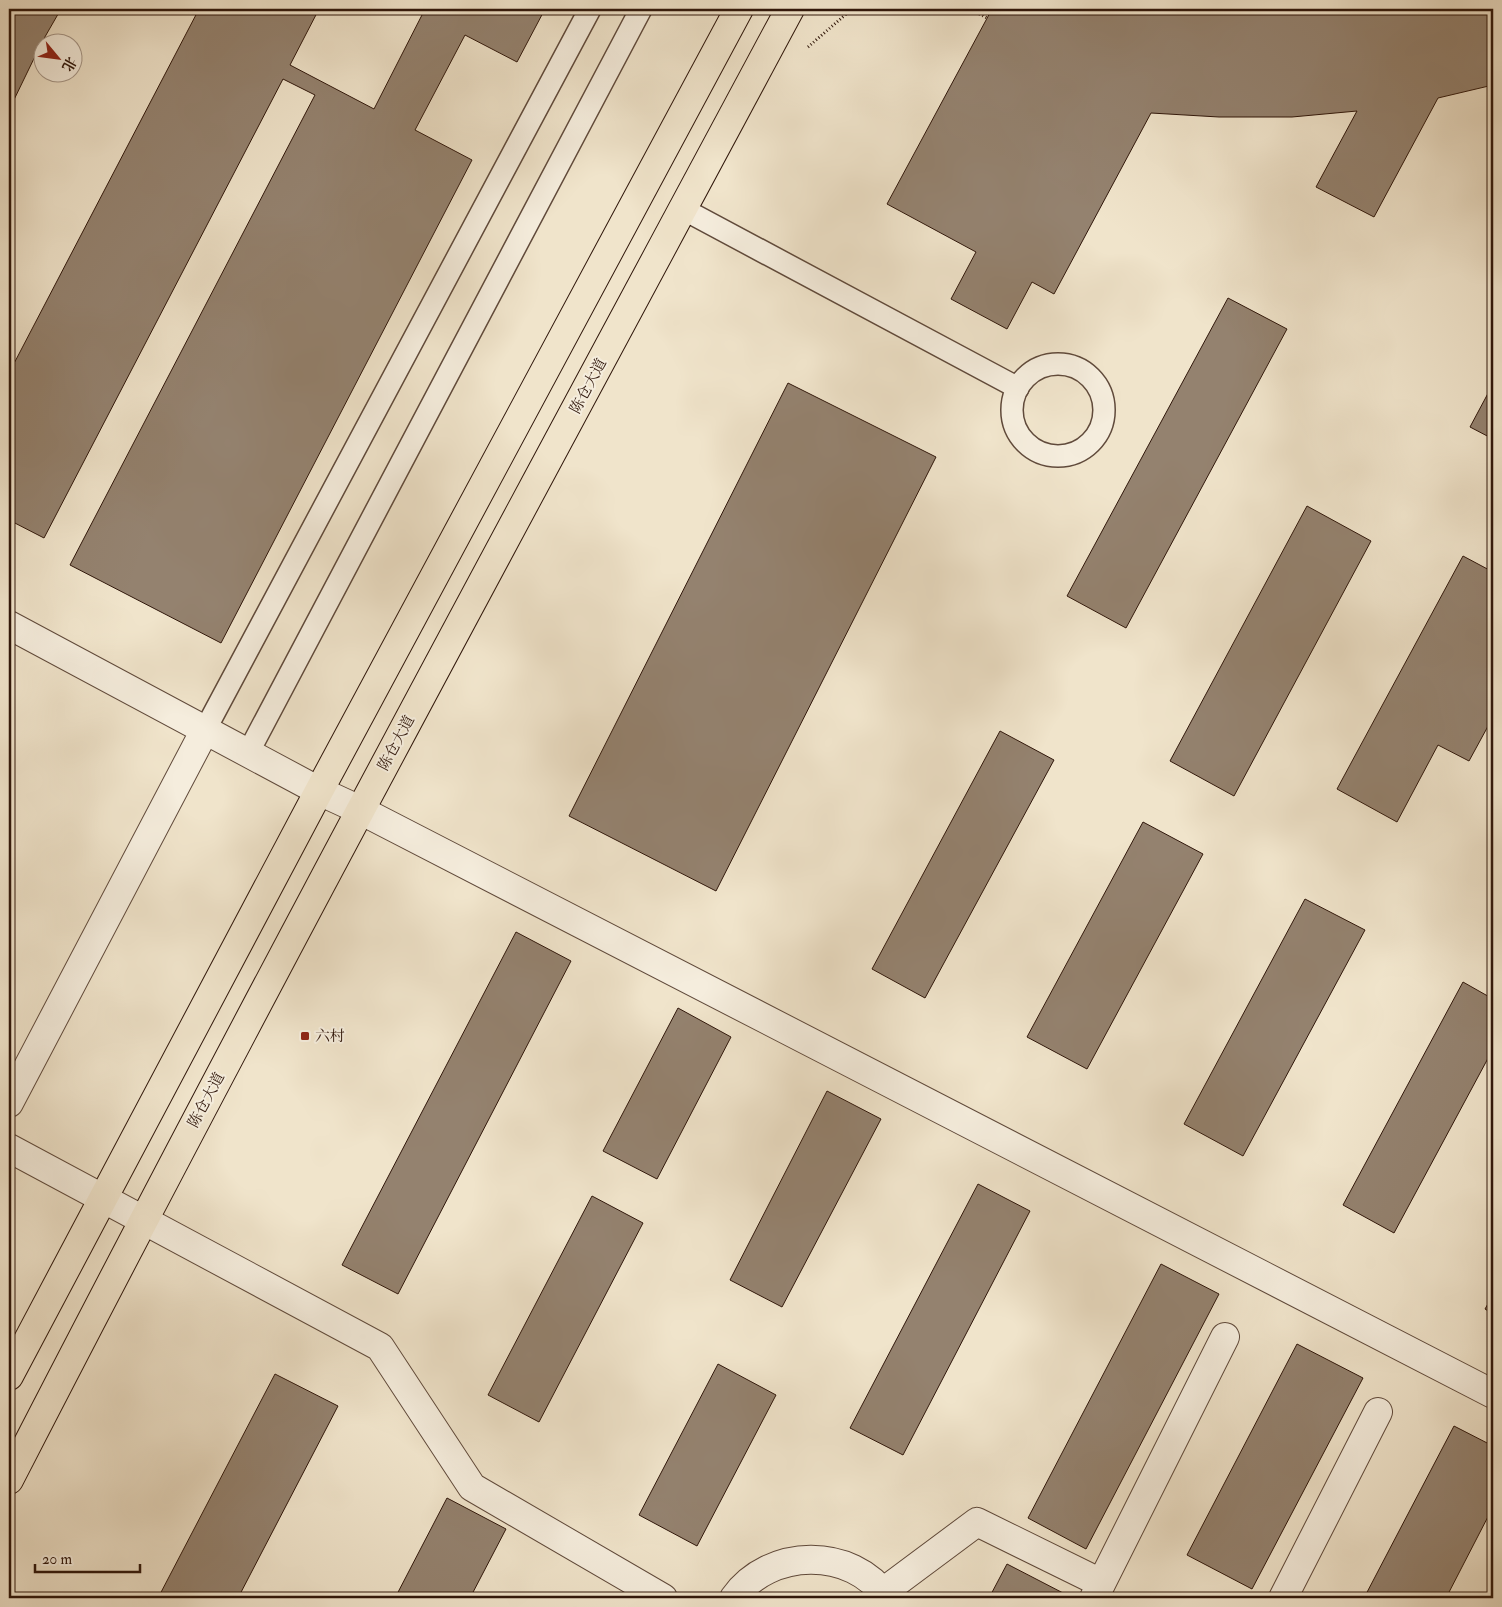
<svg xmlns="http://www.w3.org/2000/svg" width="1502" height="1607" viewBox="0 0 1502 1607" font-family="'IM FELL Double Pica','Noto Serif SC',serif">
<style>
.building{fill:#94826f;stroke:#30170b}
.lines{fill:none;stroke-linecap:round;stroke-linejoin:round}
.service-casing{stroke:#604a3b;stroke-width:24}
.minor-casing{stroke:#604a3b;stroke-width:30}
.primary-casing{stroke:#30170b;stroke-width:30}
.path{stroke:#30170b;stroke-width:3;stroke-dasharray:1 2.5;stroke-linecap:butt}
.service{stroke:#f5eddd;stroke-width:21}
.minor{stroke:#f5eddd;stroke-width:28}
.primary{stroke:#f0e4cb;stroke-width:28}
.poi-dot{fill:#8f2418;stroke:#f5eddd;stroke-width:2}
.labels{text-anchor:middle;stroke-width:4;stroke-linejoin:round;paint-order:stroke}
.street-label{font-size:15px;fill:#30170b;stroke:#f5eddd}
.poi-label{font-size:15px;fill:#30170b;stroke:#f5eddd;text-anchor:start}
</style>
<rect width="100%" height="100%" fill="#f0e4cb"/>
<filter id="stains"><feTurbulence type="fractalNoise" baseFrequency=".004" numOctaves="4"/><feColorMatrix values="0 0 0 0 .2 0 0 0 0 .09 0 0 0 0 .02 0 0 0 .5 -.17"/></filter>
<radialGradient id="worn" r=".72"><stop offset=".6" stop-color="#630" stop-opacity="0"/><stop offset="1" stop-color="#630" stop-opacity=".3"/></radialGradient>
<!-- building -->
<g class="building">
<path d="M9 9H61L42 42 9 110Z"/>
<path d="M199 9H319L290 65 374 109 423 13 414 9H545L517 62 465 35 415 130 472 160 221 643 70 565 315 95 283 79 44 538 9 520V373Z"/>
<path d="M992 9H1493V85L1438 98 1374 217 1316 187 1357 111 1292 117H1219L1151 113 1054 294 1032 282 1007 329 951 299 976 252 887 204Z"/>
<path d="M1228 298 1287 329 1126 628 1067 596Z"/>
<path d="M788 383 936 457 716 891 569 816Z"/>
<path d="M1493 384V439L1470 427Z"/>
<path d="M1307 506 1371 541 1234 796 1170 761Z"/>
<path d="M1463 556 1493 572V717L1469 761 1438 745 1397 822 1337 789Z"/>
<path d="M1000 731 1054 760 925 998 872 969Z"/>
<path d="M1143 822 1203 854 1087 1069 1027 1037Z"/>
<path d="M1305 899 1365 930 1243 1156 1184 1124Z"/>
<path d="M516 932 571 961 398 1294 342 1265Z"/>
<path d="M1463 982 1493 999V1049L1394 1233 1343 1205Z"/>
<path d="M678 1008 731 1037 657 1179 603 1151Z"/>
<path d="M827 1091 881 1119 782 1307 730 1280Z"/>
<path d="M978 1184 1030 1211 903 1455 850 1428Z"/>
<path d="M592 1196 643 1223 539 1422 488 1395Z"/>
<path d="M1161 1264 1219 1294 1086 1549 1028 1518Z"/>
<path d="M1493 1295V1314L1485 1309Z"/>
<path d="M1297 1344 1363 1378 1252 1589 1187 1555Z"/>
<path d="M718 1364 776 1395 697 1546 639 1515Z"/>
<path d="M275 1374 338 1406 238 1598H158Z"/>
<path d="M1454 1426 1493 1446V1507L1446 1598H1364Z"/>
<path d="M447 1498 506 1529 470 1598H395Z"/>
<path d="M1007 1564 1065 1594 1063 1598H989Z"/>
</g>
<g class="lines">
<!-- service casing -->
<g class="service-casing">
<g id="service">
<path d="M683 209 1018 388"/>
<circle cx="1058" cy="410" r="46"/>
<path d="M205 730 590 9"/>
<path d="M248 753 641 9"/>
</g>
</g>
<!-- minor casing -->
<g class="minor-casing">
<g id="minor">
<path d="M9 625 319 791 360 810 1493 1394"/>
<path d="M9 1103 205 730"/>
<path d="M9 1148 380 1347 472 1487 663 1598"/>
<path d="M883 1592 977 1522 1101 1583"/>
<path d="M734 1598C769 1548 852 1546 887 1598"/>
<path d="M1094 1598 1225 1337"/>
<path d="M1283 1598 1378 1412"/>
</g>
</g>
<!-- primary casing -->
<g class="primary-casing">
<g id="primary">
<path d="M9 1376 319 791 739 9"/>
<path d="M9 1480C263 986 528 498 790 9"/>
</g>
</g>
<!-- path -->
<g class="path">
<path d="M970 9 987 18"/>
<path d="M808 47 852 9"/>
</g>
<!-- service -->
<use href="#service" class="service"/>
<!-- minor -->
<use href="#minor" class="minor"/>
<!-- primary -->
<use href="#primary" class="primary"/>
</g>
<!-- markers -->
<rect class="poi-dot" x="300" y="1031" width="10" height="10" rx="2.5"/>
<g class="labels">
<!-- street labels -->
<g class="street-label">
<text transform="translate(588 386) rotate(-62)" y="5">陈仓大道</text>
<text transform="translate(396 743) rotate(-62)" y="5">陈仓大道</text>
<text transform="translate(206 1100) rotate(-62)" y="5">陈仓大道</text>
</g>
<!-- poi labels -->
<g class="poi-label">
<text x="315" y="1041">六村</text>
</g>
</g>
<!-- margin -->
<rect width="1502" height="1607" fill="none" stroke="#f0e4cb" stroke-width="30"/>
<rect x="10" y="10" width="1482" height="1587" fill="none" stroke="#30170b" stroke-width="2.5"/>
<rect x="15" y="15" width="1472" height="1577" fill="none" stroke="#30170b"/>
<!-- north arrow -->
<g transform="translate(58 58) rotate(119)"><circle r="24" fill="#f5eddd" stroke="#a69789"/>
<path d="M0-4L9 19L0 12L-9 19Z" fill="#8f2418"/>
<text y="-8" font-size="14" font-weight="bold" text-anchor="middle" fill="#30170b">北</text>
</g>
<!-- scale -->
<path d="M35 1564v8h105v-8" fill="none" stroke="#30170b" stroke-width="2.5"/>
<text x="42" y="1564" font-size="15" fill="#30170b" stroke="#f5eddd" stroke-width="4" paint-order="stroke">20 m</text>
<rect width="100%" height="100%" filter="url(#stains)"/>
<rect width="100%" height="100%" fill="url(#worn)"/>
</svg>
